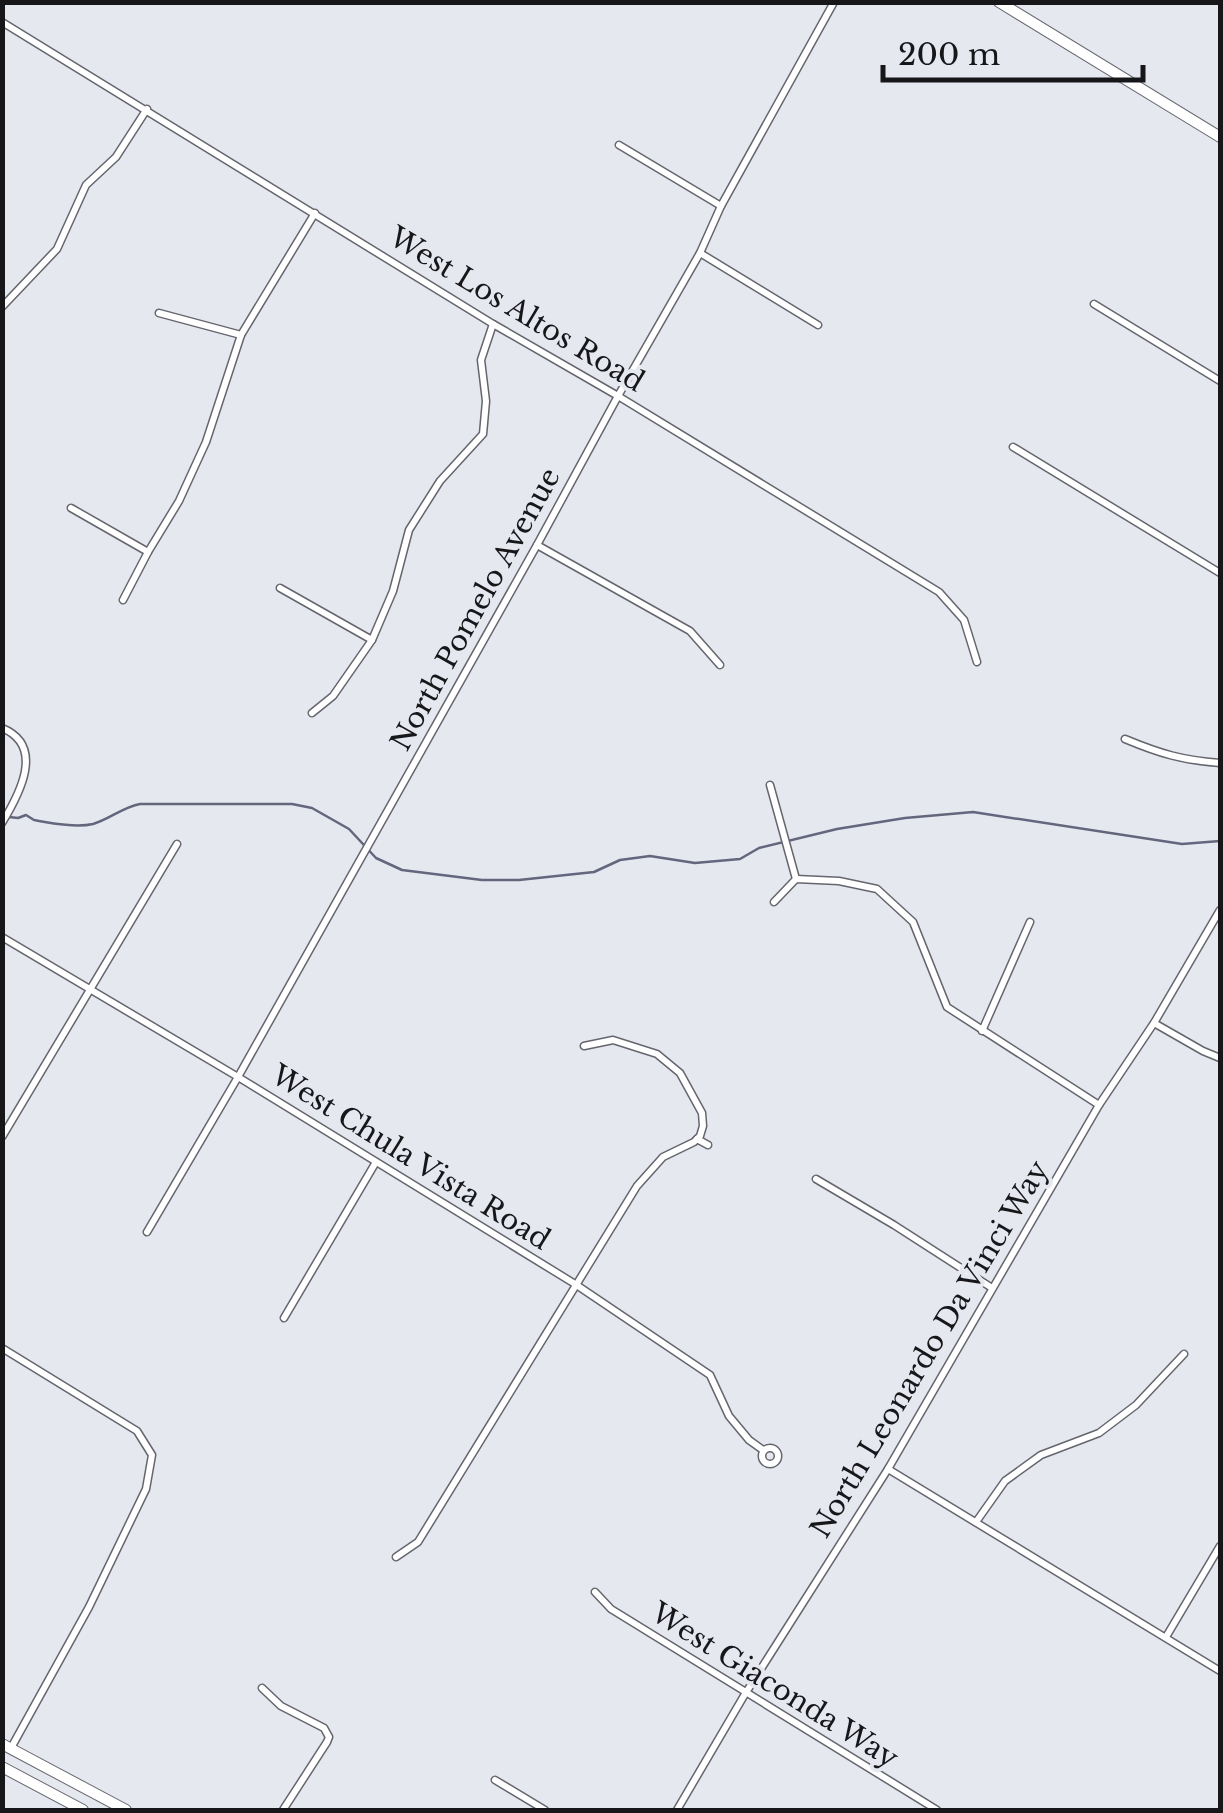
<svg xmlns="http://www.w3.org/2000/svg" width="1223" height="1813" viewBox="0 0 1223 1813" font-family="'Libre Baskerville',serif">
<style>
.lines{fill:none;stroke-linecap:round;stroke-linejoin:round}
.stream{stroke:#63667d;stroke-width:2.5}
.street-casing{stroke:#65666d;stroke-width:9}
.primary-casing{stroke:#65666d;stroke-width:12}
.street{stroke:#fff;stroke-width:6}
.primary{stroke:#fff;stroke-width:10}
.labels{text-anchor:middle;stroke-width:8;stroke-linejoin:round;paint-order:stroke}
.street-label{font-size:28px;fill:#17171a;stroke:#e6e8f0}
</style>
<rect width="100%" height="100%" fill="#e6e8f0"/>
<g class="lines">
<!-- stream -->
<path class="stream" d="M9 817 18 818 26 815 34 820C51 823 76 828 93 824 110 819 123 807 140 804H292L312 808 349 829 376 858 402 870 482 880H519L594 872 620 860 650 856 695 863 740 859 759 848 837 829 905 818 973 812 1182 844 1220 841"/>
<!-- street casing -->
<g class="street-casing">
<g id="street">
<path d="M2 22 493 324 618 396 939 592 964 620 977 662"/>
<path d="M619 145 721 206"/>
<path d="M700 253 818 325"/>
<path d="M1094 304 1220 381"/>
<path d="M2 307 57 249 86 185 116 157 147 109"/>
<path d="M159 313 241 335"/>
<path d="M1013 447 1220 573"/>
<path d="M71 508 148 552"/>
<path d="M537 545 690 631 720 665"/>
<path d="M280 588 372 640"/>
<path d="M123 600 148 552 179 501 206 442 241 335 315 213"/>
<path d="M312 713 333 696 372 640 393 591 409 530 440 481 483 434 486 401 481 360 493 324"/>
<path d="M2 728C46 746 19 795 2 823"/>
<path d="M1125 739C1161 754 1182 760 1220 763"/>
<path d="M770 785 796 879"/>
<path d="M774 902 796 879 839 881 877 889 913 922 947 1007 1099 1105"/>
<path d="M2 937 238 1077 575 1284 710 1375 729 1416 749 1440 763 1450"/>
<path d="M1154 1023 1203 1051 1220 1058"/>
<path d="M982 1031 1030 922"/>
<path d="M2 1137 177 844"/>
<path d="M697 1139 708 1145"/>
<path d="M816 1179 894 1225 992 1288"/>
<path d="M147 1232 238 1077 537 545 618 396 700 253 721 206 834 2"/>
<path d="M284 1318 376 1162"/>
<path d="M2 1348 137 1431 152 1455 146 1489 89 1607 11 1748"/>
<circle cx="770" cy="1456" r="8"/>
<path d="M888 1469 1220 1671"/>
<path d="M976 1522 1005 1481 1041 1455 1099 1433 1136 1405 1184 1354"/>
<path d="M396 1557 418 1542 637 1186 663 1157 694 1142 700 1136 703 1126 702 1113 680 1073 657 1054 613 1040 584 1046"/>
<path d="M595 1592 611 1609 937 1810"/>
<path d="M1166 1637 1220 1546"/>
<path d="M262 1688 281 1706 324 1728 329 1737 327 1742 283 1810"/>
<path d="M495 1780 545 1810"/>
<path d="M677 1810 745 1694 888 1469 1099 1105 1154 1023 1220 910"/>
</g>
</g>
<!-- primary casing -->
<g class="primary-casing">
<g id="primary">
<path d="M999 2 1220 137"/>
<path d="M2 1744 126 1810"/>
<path d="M2 1767 83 1810"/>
</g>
</g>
<!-- street -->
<use href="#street" class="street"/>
<!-- primary -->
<use href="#primary" class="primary"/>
</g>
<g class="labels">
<!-- street labels -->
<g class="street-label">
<text transform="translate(517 309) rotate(31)" y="10">West Los Altos Road</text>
<text transform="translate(475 609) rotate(-61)" y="10">North Pomelo Avenue</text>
<text transform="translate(411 1157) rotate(32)" y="10">West Chula Vista Road</text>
<text transform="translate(929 1349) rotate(-59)" y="10">North Leonardo Da Vinci Way</text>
<text transform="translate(775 1685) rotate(32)" y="10">West Giaconda Way</text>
</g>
</g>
<!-- border -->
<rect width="1223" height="1813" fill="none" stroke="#17171a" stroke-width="10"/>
<!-- scale -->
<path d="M883 65v15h260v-15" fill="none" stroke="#17171a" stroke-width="5"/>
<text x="898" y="65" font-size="30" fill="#17171a" stroke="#e6e8f0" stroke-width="8" paint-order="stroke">200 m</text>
</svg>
